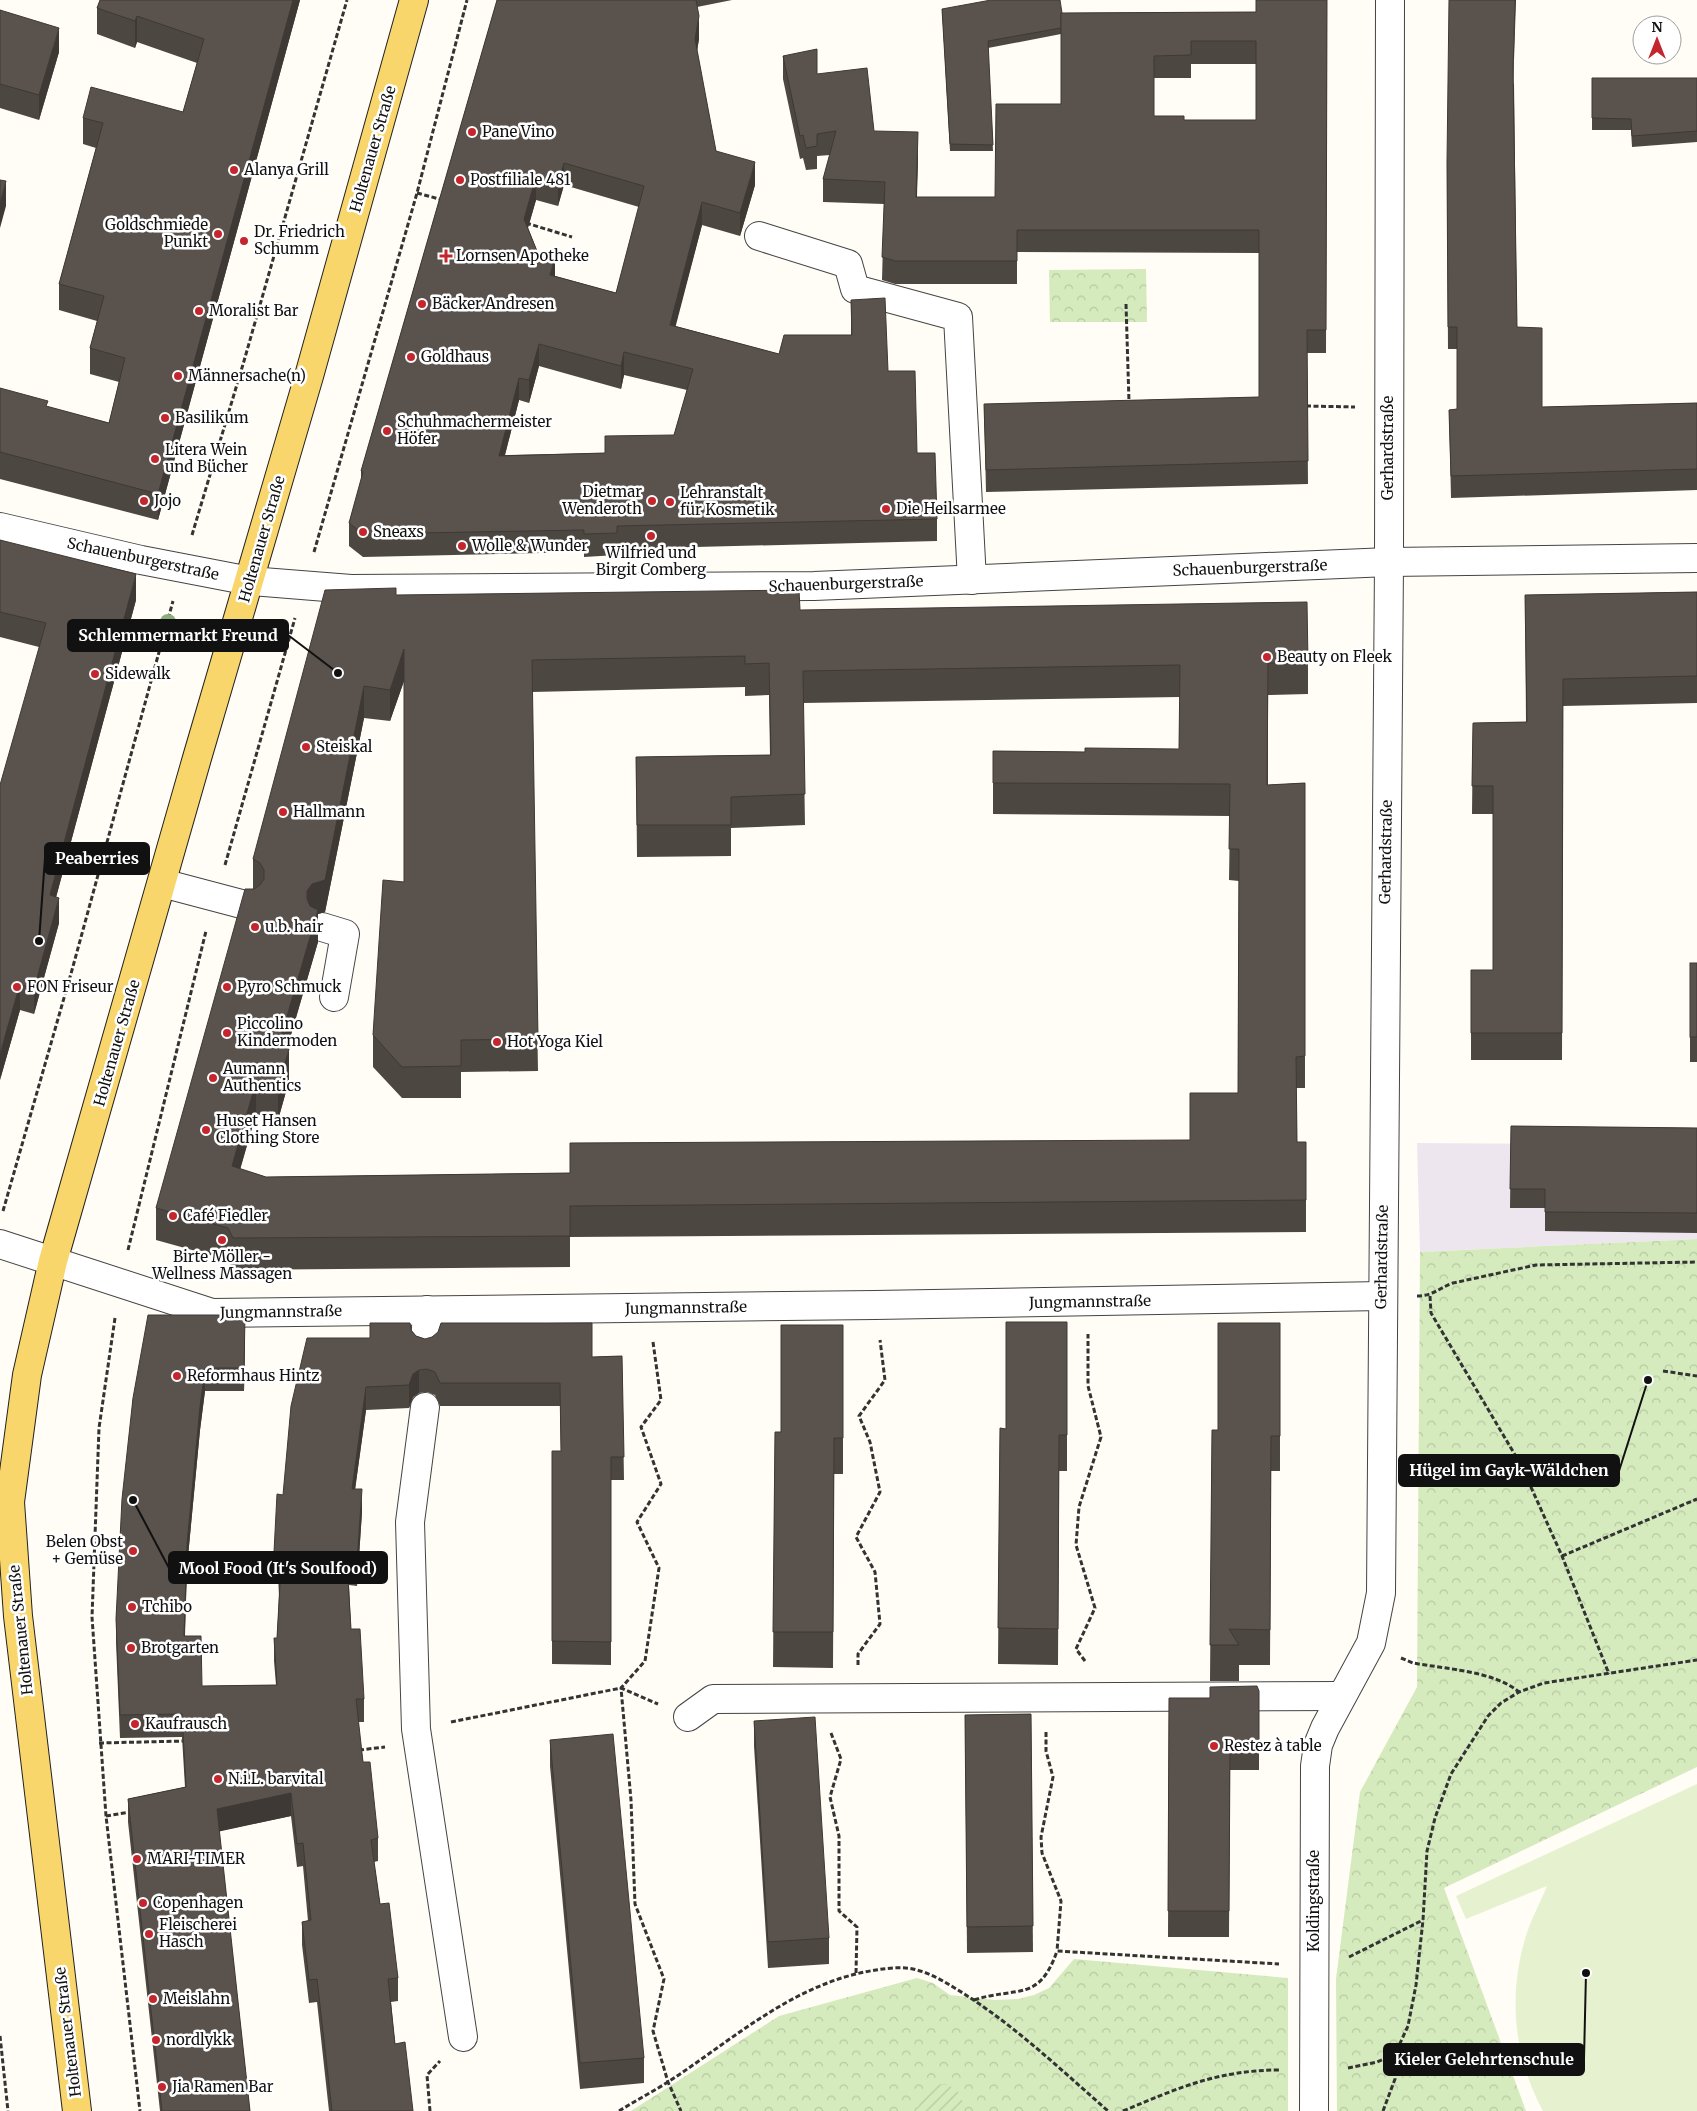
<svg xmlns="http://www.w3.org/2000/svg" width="1697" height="2111" viewBox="0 0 1697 2111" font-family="Merriweather,serif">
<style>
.industrial{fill:#eee6ef}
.park{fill:url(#park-crowns)}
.garden{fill:url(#garden-furrows)}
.pitch{fill:#e6f2cf}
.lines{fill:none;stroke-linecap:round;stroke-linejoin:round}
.minor-casing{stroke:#444;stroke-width:30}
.major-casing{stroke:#222;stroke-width:30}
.path{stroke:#333;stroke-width:3;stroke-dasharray:5 2.5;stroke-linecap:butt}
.minor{stroke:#fff;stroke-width:28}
.major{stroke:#f9d66b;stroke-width:28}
.tree{fill:#8dad7f}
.wall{fill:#4d4742;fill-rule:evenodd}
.shaded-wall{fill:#3f3936}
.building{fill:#5a524d;stroke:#3f3936;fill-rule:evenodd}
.poi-dot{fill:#c4262e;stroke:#fff;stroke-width:2}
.labels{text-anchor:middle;stroke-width:5;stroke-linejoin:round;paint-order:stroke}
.poi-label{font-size:15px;fill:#111;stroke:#fff;text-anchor:start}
.street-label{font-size:15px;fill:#111;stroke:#fff}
.leader{fill:none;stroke:#111;stroke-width:2}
.callout-dot{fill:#111;stroke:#fff;stroke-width:2}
.callout{fill:#111;stroke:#111;stroke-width:2}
.callout-label{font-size:16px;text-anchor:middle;font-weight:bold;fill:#fff}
</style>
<defs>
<pattern id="park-crowns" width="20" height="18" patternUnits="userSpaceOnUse" patternTransform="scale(1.25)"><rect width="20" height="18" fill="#d5ebbd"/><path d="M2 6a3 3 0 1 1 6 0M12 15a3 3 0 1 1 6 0" fill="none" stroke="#b6c8a1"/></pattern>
<pattern id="garden-furrows" width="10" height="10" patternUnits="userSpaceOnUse" patternTransform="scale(1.25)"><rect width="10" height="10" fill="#d5ebbd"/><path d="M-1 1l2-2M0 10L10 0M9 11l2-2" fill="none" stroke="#b6c8a1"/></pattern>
</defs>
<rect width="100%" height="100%" fill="#fffdf5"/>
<!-- industrial -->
<path class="industrial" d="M1417 1143 1697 1145V1239L1420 1252Z"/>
<!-- park -->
<g class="park">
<path d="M1146 269 1147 322H1050L1049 270Z"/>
<path d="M1697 1239V1767L1444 1888 1526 2111H1337L1336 1979 1360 1792 1417 1687 1420 1252Z"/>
<path d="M1074 1959 1288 1978V2111H631L779 2016 917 1978 933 1983 950 1995 995 2000 1018 1999 1034 1995 1049 1988Z"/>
</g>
<!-- garden -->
<path class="garden" d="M934 2084C952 2084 965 2090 962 2111H919C917 2097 923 2091 934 2084Z"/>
<!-- pitch -->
<path class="pitch" d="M1697 1784V2111H1543C1514 2058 1508 1997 1525 1939 1530 1921 1540 1903 1547 1886L1466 1919 1456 1896Z"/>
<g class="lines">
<!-- minor casing -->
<g class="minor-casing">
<g id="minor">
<path d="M759 236 848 264 855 289 958 317 972 580"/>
<path d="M0 527 141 560 250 581 351 589 814 586 1389 562 1697 558"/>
<path d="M162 883 249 906"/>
<path d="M322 927 345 934 334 997"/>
<path d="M0 1244 212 1313 875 1305 1382 1296"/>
<path d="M425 1346 427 1310"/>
<path d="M425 1407 410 1522 416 1729 463 2037"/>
<path d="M688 1717 713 1699 1341 1696"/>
<path d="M1314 2111 1315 1766 1318 1745 1325 1728 1371 1643 1381 1593 1389 562 1390 0"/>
</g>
</g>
<!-- major casing -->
<g class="major-casing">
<path id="major" d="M77 2111 18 1616 10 1502 27 1375 53 1261 197 758 309 376 414 0"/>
</g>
<!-- path -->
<g class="path">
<path d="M417 193 443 200"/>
<path d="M526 223 572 237"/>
<path d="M1126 304 1129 402"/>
<path d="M1306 406 1355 407"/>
<path d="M192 535 244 361 347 0"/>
<path d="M314 552 417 193 467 0"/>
<path d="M225 865 295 618"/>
<path d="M3 1211 72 970 173 601"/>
<path d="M128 1250 206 931"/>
<path d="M1417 1296C1433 1296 1439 1288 1453 1283L1536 1265 1697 1262"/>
<path d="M1430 1296 1431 1313 1521 1465 1562 1556 1609 1674"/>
<path d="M115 1318 99 1428 92 1617 106 1816 140 2111"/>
<path d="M653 1342 661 1400 641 1427 661 1484 637 1522 659 1568 645 1661 621 1688 631 1800 635 1904 664 1979 653 2031 668 2082 681 2111"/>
<path d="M1663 1371 1697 1376"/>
<path d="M1562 1556 1697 1499"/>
<path d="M1401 1658 1413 1663C1446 1669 1494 1671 1519 1692"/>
<path d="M1085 1661 1076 1649 1095 1608 1076 1545 1079 1507 1101 1437 1088 1386V1334"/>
<path d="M858 1665V1654L880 1624 875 1572 856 1537 880 1492 870 1442 859 1416 885 1380 880 1340"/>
<path d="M451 1722 621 1688 658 1704"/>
<path d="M1046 1732V1751L1053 1777 1041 1837 1042 1853 1061 1901 1057 1951"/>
<path d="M831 1733 841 1759 830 1797 839 1836V1911L857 1927 856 1973"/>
<path d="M99 1743 185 1741"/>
<path d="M359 1750 385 1747"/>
<path d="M106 1816 130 1812"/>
<path d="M1349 1957 1423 1920"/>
<path d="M974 2000C1017 1986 1039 2003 1057 1951L1279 1964"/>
<path d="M0 2036 8 2111"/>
<path d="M1348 2068 1377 2062 1395 2054 1408 2026 1416 1985 1423 1920 1427 1851 1435 1818 1451 1774 1488 1716 1501 1703 1519 1692 1544 1683 1697 1660"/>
<path d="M430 2111 427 2075 440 2061"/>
<path d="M619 2111C635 2101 652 2092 668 2082 734 2039 795 1982 876 1970 889 1968 904 1966 917 1970 932 1974 945 1982 958 1990 1013 2024 1059 2068 1108 2111"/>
<path d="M1123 2111C1178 2088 1218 2070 1280 2070"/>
<path d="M1383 2111 1395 2079V2054"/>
</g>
<!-- minor -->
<use href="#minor" class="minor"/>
<!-- major -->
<use href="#major" class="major"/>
</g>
<!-- trees -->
<circle class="tree" cx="168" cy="622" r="8"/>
<!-- wall -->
<g class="wall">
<path d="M100 0H300L158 520 0 479V388L48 407 109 423 119 382 90 374V348L97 321 59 310V284L96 148 83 144V118L183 112 197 63 137 42 135 48 97 34V8Z"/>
<path d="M497 0H732L697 7 699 39 697 51 716 151 755 185 740 236 702 225 675 326 779 354 851 335V300L888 371 917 453 937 519V541L617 549V555L584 557V552L363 557 349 546V523L361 481V471ZM564 185 639 207 616 293 555 276 537 251 528 228 536 200 558 206ZM539 366 621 389 624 375 687 390 674 435 605 453 505 455 519 400 529 403Z"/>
<path d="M1327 0 1326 353H1307L1308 484 986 492 984 404 1259 397V253L1017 252V284H895L882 280 884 204 823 202V179L830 155 817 156V169L806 170 803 158 800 159 783 79V56L817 74 874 131 918 155 917 197H995L1061 104V34L988 48 993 151H950L942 9 1062 13 1256 12ZM1191 64H1256V120H1184L1154 116V78H1191Z"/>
<path d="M0 10 59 52 39 120 0 108Z"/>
<path d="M1592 78H1697V142L1632 147 1631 130H1592Z"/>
<path d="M1514 83 1517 327 1542 407 1697 403V490L1451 498 1449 410 1457 409V349H1448L1447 162Z"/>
<path d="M0 540 136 600 56 897 59 923 34 1014 20 1010 0 1080 39 647 0 637Z"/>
<path d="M1697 592V703L1563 706 1562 1060H1471V970H1493V814H1472L1473 723 1526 722 1525 595Z"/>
<path d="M396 595 800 610 1308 663V694L1268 695V785L1305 783V1088H1296L1297 1142H1306V1232L570 1237V1267L233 1270 228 1260 156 1240V1208L253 889V859ZM404 681V882L373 1035V1067L402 1098H461V1072L538 1071 532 692 745 687V696L769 695 770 755 636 757 637 857 731 856V828L805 825 803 703 1180 697 1179 749 1085 752 993 751V814L1230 816 1229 880 1239 881 1238 1093 1190 1140 570 1173 266 1177 240 1169 256 1114 278 1120 289 1081 287 1049 318 942V914L325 912 364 718 390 721Z"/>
<rect x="1690" y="963" width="7" height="99"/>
<path d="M1511 1126 1697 1128V1233L1545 1231V1208H1510Z"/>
<path d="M1067 1322V1471H1059L1058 1665 998 1664 1000 1428 1006 1429Z"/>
<path d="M1280 1323V1471H1271L1270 1665H1239V1681H1210L1212 1430H1218Z"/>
<path d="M843 1325V1474H834L833 1668 773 1667 775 1432H781Z"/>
<path d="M411 1330 416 1336 425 1339 592 1357 622 1356 624 1480H611V1665L552 1664V1451H561L560 1406H440L435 1395 427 1392 419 1393 413 1397 409 1408 366 1410 355 1489 362 1512 357 1586 349 1585 351 1629 364 1699V1722H358L363 1762 378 1838V1861L374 1862 380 1904 398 1978V2001L391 2002 395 2044 413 2111H329L317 2002 309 2003 302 1945V1922L308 1921 303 1866 297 1867 291 1816 219 1831 250 2111H160L128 1822V1799L185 1787 182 1737 120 1738 116 1642V1619L133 1398 245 1338 244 1391H205L200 1430 187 1567 185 1636 202 1686 276 1685 274 1661V1638H277L279 1596 278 1575H274V1552L283 1495 370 1338Z"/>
<path d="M1259 1691V1770H1230L1229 1937H1168L1169 1698H1210Z"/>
<path d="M1031 1714 1033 1952 967 1953 965 1715Z"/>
<path d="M754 1721 829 1938V1964L768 1968 754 1746Z"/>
<path d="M550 1740 644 2058V2083L580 2089 550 1766Z"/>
</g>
<!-- shaded-wall -->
<g class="shaded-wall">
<path d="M293 0H300L158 520V494Z"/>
<path d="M1515 0H1516L1513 90V68Z"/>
<path d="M137 16V42L135 48V21Z"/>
<path d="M699 16V39L695 62V39Z"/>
<path d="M59 28V52L39 120V95Z"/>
<path d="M918 132V155L916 220V197Z"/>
<path d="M755 162V185L740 236V213Z"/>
<path d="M564 163V185L558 206V184Z"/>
<path d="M536 177V200L524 241V219Z"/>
<path d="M6 181V206L0 228V203Z"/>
<path d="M702 202V225L670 348V325Z"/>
<path d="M555 256V279L550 275Z"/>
<path d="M539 344V366L529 403V380Z"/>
<path d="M624 352V375L621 389V366Z"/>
<path d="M519 378V400L499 478V456Z"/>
<path d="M136 574V600L50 920V895Z"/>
<path d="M404 649V681L390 721V690Z"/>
<path d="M364 686V718L325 912 318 914V942L278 1079V1047L307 923V891L312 884Z"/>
<path d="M59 898V923L34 1014V989Z"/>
<path d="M20 984V1010L0 1080V1054Z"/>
<path d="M289 1049V1081L278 1120V1088Z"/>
<path d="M256 1082V1114L232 1198V1166Z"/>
<path d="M245 1315V1338L244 1391V1368Z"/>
<path d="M205 1368V1391L200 1430 187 1567 184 1659 187 1544 200 1407Z"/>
<path d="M419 1370V1393L413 1397 409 1408V1385L413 1374Z"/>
<path d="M366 1387V1410L352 1512V1489Z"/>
<path d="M362 1489V1512L357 1586V1563Z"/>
<path d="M291 1793V1816L217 1832V1809Z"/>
</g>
<!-- building -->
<g class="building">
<path d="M100 0H293L158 494 0 452V388L48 401 46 406 109 423 125 358 90 348 104 296 59 284 103 123 83 118 91 87 183 112 204 39 137 16 135 21 97 8Z"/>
<path d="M497 0H696L699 16 695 39 716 151 755 162 740 213 702 202 670 325 779 354 784 335H852L851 300 885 298 888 371H915L917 453H935L937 519 617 526V533L584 534V530L363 534 349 523 363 472 361 471ZM564 163 644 186 616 293 550 275 555 256 537 251 524 219 536 177 558 184ZM539 344 621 366 624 352 693 369 674 435 605 436V453L499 456 519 378 529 380Z"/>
<path d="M991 0H1060L1062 13H1061V28L988 41 993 145 950 144 942 9Z"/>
<path d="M1256 0H1327L1326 330H1307L1308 461 986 470 984 404 1259 397V230H1017V261H895L882 257 885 182 823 179 836 131 817 134V146L806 148 803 135 800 136 783 56 817 49V74L867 68 874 131 918 132 916 197H995L996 104H1061V13L1256 12ZM1191 41H1256V120H1184V116H1154V56L1191 55Z"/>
<path d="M1449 0H1515L1513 68 1517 327 1542 328V407L1697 403V469L1451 476 1449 410 1457 409V327H1448L1447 162Z"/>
<path d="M0 10 59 28 39 95 0 84Z"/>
<path d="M1592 78H1697V131L1632 136 1631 119 1592 118Z"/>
<path d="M0 180 6 181 0 203Z"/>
<path d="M0 540 136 574 50 895 59 898 34 989 20 984 0 1054V785L46 623 0 612Z"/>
<path d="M396 588V595L799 590 800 610 1307 602 1308 663H1268L1267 785 1305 783V1056L1296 1057 1297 1142H1306V1200L570 1206V1236L233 1238 228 1228 156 1208 245 889H254L260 885 264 879V870L260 863 253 859 325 590ZM404 649V882L383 880 373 1035 402 1067 461 1066V1040L538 1039 532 660 745 656V664L769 663 771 755 636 757 637 825H731V797L805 794 803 671 1180 665 1179 749 1085 748V752L993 751V783L1230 784 1229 849H1239L1238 1093H1190V1140L570 1143V1173L266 1177 232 1166 256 1082 278 1088 289 1049 278 1047 318 910 310 906 307 899V891L312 884 325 880 364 686 390 690Z"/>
<path d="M1697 592V676L1563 679 1562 1033H1471V970H1493V786H1472L1473 723 1527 722 1525 595Z"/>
<rect x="1690" y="963" width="7" height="74"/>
<path d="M1511 1126 1697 1128V1213L1545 1212V1189H1510Z"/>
<path d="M148 1315H245L244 1368H205L200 1407 187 1544 184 1636H201L202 1686 277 1685 274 1638H277L280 1584 278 1552H274L277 1494 283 1495 291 1406 307 1338H370V1323H410L411 1330 416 1336 425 1339 432 1337 438 1332 441 1323H592V1357L622 1356 624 1457H611V1642L552 1641V1451H561L560 1383H440L435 1372 427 1369 419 1370 413 1374 409 1385 366 1387 352 1489H362L357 1563 347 1562 351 1629H360L364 1699H356L363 1762H370L378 1838 371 1840 380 1904 389 1903 398 1978 388 1979 395 2044 405 2042 413 2111H332L317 1979 309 1980 302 1922 311 1920 303 1843 297 1844 291 1793 217 1809 250 2111H162L128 1799 186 1787 182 1714 120 1715 116 1619 122 1499 133 1398Z"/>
<path d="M1006 1322H1067V1435H1059L1058 1629 998 1628 1000 1428 1006 1429Z"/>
<path d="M1218 1323H1280V1436H1271L1270 1630 1229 1629 1239 1645H1210L1212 1430H1218Z"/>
<path d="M781 1325H843V1438H834L833 1632H773L775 1432H781Z"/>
<path d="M1257 1686 1259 1691V1744H1230L1229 1911H1168L1169 1698H1210V1687Z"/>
<path d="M1031 1714 1033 1926 967 1927 965 1715Z"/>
<path d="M815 1717 829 1938 768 1942 754 1721Z"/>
<path d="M613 1734 644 2058 580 2063 550 1740Z"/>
</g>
<!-- markers -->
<g class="poi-dot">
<circle cx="472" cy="132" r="5"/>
<circle cx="234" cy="170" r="5"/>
<circle cx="460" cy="180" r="5"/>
<circle cx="218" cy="234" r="5"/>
<circle cx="244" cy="241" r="5"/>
<path d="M443.5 248.5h5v5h5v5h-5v5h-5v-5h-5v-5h5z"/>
<circle cx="422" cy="304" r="5"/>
<circle cx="199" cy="311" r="5"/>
<circle cx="411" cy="357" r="5"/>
<circle cx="178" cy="376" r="5"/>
<circle cx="165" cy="418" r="5"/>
<circle cx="387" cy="431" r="5"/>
<circle cx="155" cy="459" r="5"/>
<circle cx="144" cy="501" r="5"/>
<circle cx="652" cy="501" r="5"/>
<circle cx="670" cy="502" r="5"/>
<circle cx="886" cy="509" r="5"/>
<circle cx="363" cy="532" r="5"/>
<circle cx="651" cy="536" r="5"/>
<circle cx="462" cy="546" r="5"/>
<circle cx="1267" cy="657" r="5"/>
<circle cx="95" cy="674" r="5"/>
<circle cx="306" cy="747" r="5"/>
<circle cx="283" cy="812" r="5"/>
<circle cx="255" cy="927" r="5"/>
<circle cx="17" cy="987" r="5"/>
<circle cx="227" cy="987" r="5"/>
<circle cx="227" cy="1033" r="5"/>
<circle cx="497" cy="1042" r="5"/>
<circle cx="213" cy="1078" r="5"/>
<circle cx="206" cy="1130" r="5"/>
<circle cx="173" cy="1216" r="5"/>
<circle cx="222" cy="1240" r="5"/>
<circle cx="177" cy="1376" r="5"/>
<circle cx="133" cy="1551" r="5"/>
<circle cx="132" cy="1607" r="5"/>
<circle cx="131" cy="1648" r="5"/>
<circle cx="135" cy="1724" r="5"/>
<circle cx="1214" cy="1746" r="5"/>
<circle cx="218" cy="1779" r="5"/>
<circle cx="137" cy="1859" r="5"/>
<circle cx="143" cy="1903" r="5"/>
<circle cx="149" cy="1934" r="5"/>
<circle cx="153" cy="1999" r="5"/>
<circle cx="156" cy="2040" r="5"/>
<circle cx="162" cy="2087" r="5"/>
</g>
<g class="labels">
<!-- poi labels -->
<g class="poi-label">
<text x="482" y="137">Pane Vino</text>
<text x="244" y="175">Alanya Grill</text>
<text x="470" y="185">Postfiliale 481</text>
<text x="208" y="230" text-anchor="end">Goldschmiede<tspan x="208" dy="17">Punkt</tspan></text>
<text x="254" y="237">Dr. Friedrich<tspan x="254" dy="17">Schumm</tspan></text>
<text x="456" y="261">Lornsen Apotheke</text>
<text x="432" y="309">Bäcker Andresen</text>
<text x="209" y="316">Moralist Bar</text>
<text x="421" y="362">Goldhaus</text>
<text x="188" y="381">Männersache(n)</text>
<text x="175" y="423">Basilikum</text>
<text x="397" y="427">Schuhmachermeister<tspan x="397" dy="17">Höfer</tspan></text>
<text x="165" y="455">Litera Wein<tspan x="165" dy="17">und Bücher</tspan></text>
<text x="642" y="497" text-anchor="end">Dietmar<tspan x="642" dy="17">Wenderoth</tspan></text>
<text x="680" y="498">Lehranstalt<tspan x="680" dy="17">für Kosmetik</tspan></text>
<text x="154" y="506">Jojo</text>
<text x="896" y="514">Die Heilsarmee</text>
<text x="373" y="537">Sneaxs</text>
<text x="472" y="551">Wolle &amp; Wunder</text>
<text x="651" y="558" text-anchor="middle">Wilfried und<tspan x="651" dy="17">Birgit Comberg</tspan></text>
<text x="1277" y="662">Beauty on Fleek</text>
<text x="105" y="679">Sidewalk</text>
<text x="316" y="752">Steiskal</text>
<text x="293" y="817">Hallmann</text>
<text x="265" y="932">u.b. hair</text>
<text x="27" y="992">FON Friseur</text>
<text x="237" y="992">Pyro Schmuck</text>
<text x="237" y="1029">Piccolino<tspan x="237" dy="17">Kindermoden</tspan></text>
<text x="507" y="1047">Hot Yoga Kiel</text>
<text x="223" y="1074">Aumann<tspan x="223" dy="17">Authentics</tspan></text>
<text x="216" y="1126">Huset Hansen<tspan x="216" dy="17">Clothing Store</tspan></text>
<text x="183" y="1221">Café Fiedler</text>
<text x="222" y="1262" text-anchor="middle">Birte Möller -<tspan x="222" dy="17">Wellness Massagen</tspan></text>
<text x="187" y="1381">Reformhaus Hintz</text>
<text x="123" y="1547" text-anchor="end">Belen Obst<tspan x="123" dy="17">+ Gemüse</tspan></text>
<text x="142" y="1612">Tchibo</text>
<text x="141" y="1653">Brotgarten</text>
<text x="145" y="1729">Kaufrausch</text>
<text x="1224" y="1751">Restez à table</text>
<text x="228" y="1784">N.i.L. barvital</text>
<text x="147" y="1864">MARI-TIMER</text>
<text x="153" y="1908">Copenhagen</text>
<text x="159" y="1930">Fleischerei<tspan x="159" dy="17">Hasch</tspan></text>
<text x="163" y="2004">Meislahn</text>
<text x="166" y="2045">nordlykk</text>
<text x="172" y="2092">Jia Ramen Bar</text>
</g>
<!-- street labels -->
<g class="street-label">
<text transform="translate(373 149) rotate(-74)" y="5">Holtenauer Straße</text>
<text transform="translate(1388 448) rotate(-90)" y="5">Gerhardstraße</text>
<text transform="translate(262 539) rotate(-74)" y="5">Holtenauer Straße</text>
<text transform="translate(143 559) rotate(12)" y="5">Schauenburgerstraße</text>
<text transform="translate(1250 568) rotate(-2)" y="5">Schauenburgerstraße</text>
<text transform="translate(846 584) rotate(-2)" y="5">Schauenburgerstraße</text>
<text transform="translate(1386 852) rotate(-89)" y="5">Gerhardstraße</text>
<text transform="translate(117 1043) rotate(-74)" y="5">Holtenauer Straße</text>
<text transform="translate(1382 1257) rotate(-89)" y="5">Gerhardstraße</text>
<text transform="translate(1090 1302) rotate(-1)" y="5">Jungmannstraße</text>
<text transform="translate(686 1308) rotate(-1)" y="5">Jungmannstraße</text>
<text transform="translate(281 1312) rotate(-1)" y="5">Jungmannstraße</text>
<text transform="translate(21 1630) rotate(-96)" y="5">Holtenauer Straße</text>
<text transform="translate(1314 1901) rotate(-90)" y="5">Koldingstraße</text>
<text transform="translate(68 2032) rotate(-97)" y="5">Holtenauer Straße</text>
</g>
</g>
<!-- callouts -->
<path class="leader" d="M338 673L288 635M39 941L45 858M1648 1380L1619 1471M133 1500L169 1568M1586 1973L1584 2059"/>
<g class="callout-dot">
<circle cx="338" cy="673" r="5"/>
<circle cx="39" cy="941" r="5"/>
<circle cx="1648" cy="1380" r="5"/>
<circle cx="133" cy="1500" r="5"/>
<circle cx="1586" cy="1973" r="5"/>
</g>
<g class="callout">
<rect x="68" y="620" width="220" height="31" rx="5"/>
<rect x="45" y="843" width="104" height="31" rx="5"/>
<rect x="1399" y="1455" width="220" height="31" rx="5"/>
<rect x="169" y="1552" width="218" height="31" rx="5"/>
<rect x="1384" y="2044" width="200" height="31" rx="5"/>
</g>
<g class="callout-label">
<text x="178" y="641">Schlemmermarkt Freund</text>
<text x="97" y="864">Peaberries</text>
<text x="1509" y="1476">Hügel im Gayk-Wäldchen</text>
<text x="278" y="1574">Mool Food (It's Soulfood)</text>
<text x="1484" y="2065">Kieler Gelehrtenschule</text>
</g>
<!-- north arrow -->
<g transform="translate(1657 40)"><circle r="24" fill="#ffffff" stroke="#a0a0a0"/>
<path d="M0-4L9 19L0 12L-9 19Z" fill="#c4262e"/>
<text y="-8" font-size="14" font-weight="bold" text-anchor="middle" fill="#111111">N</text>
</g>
</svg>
